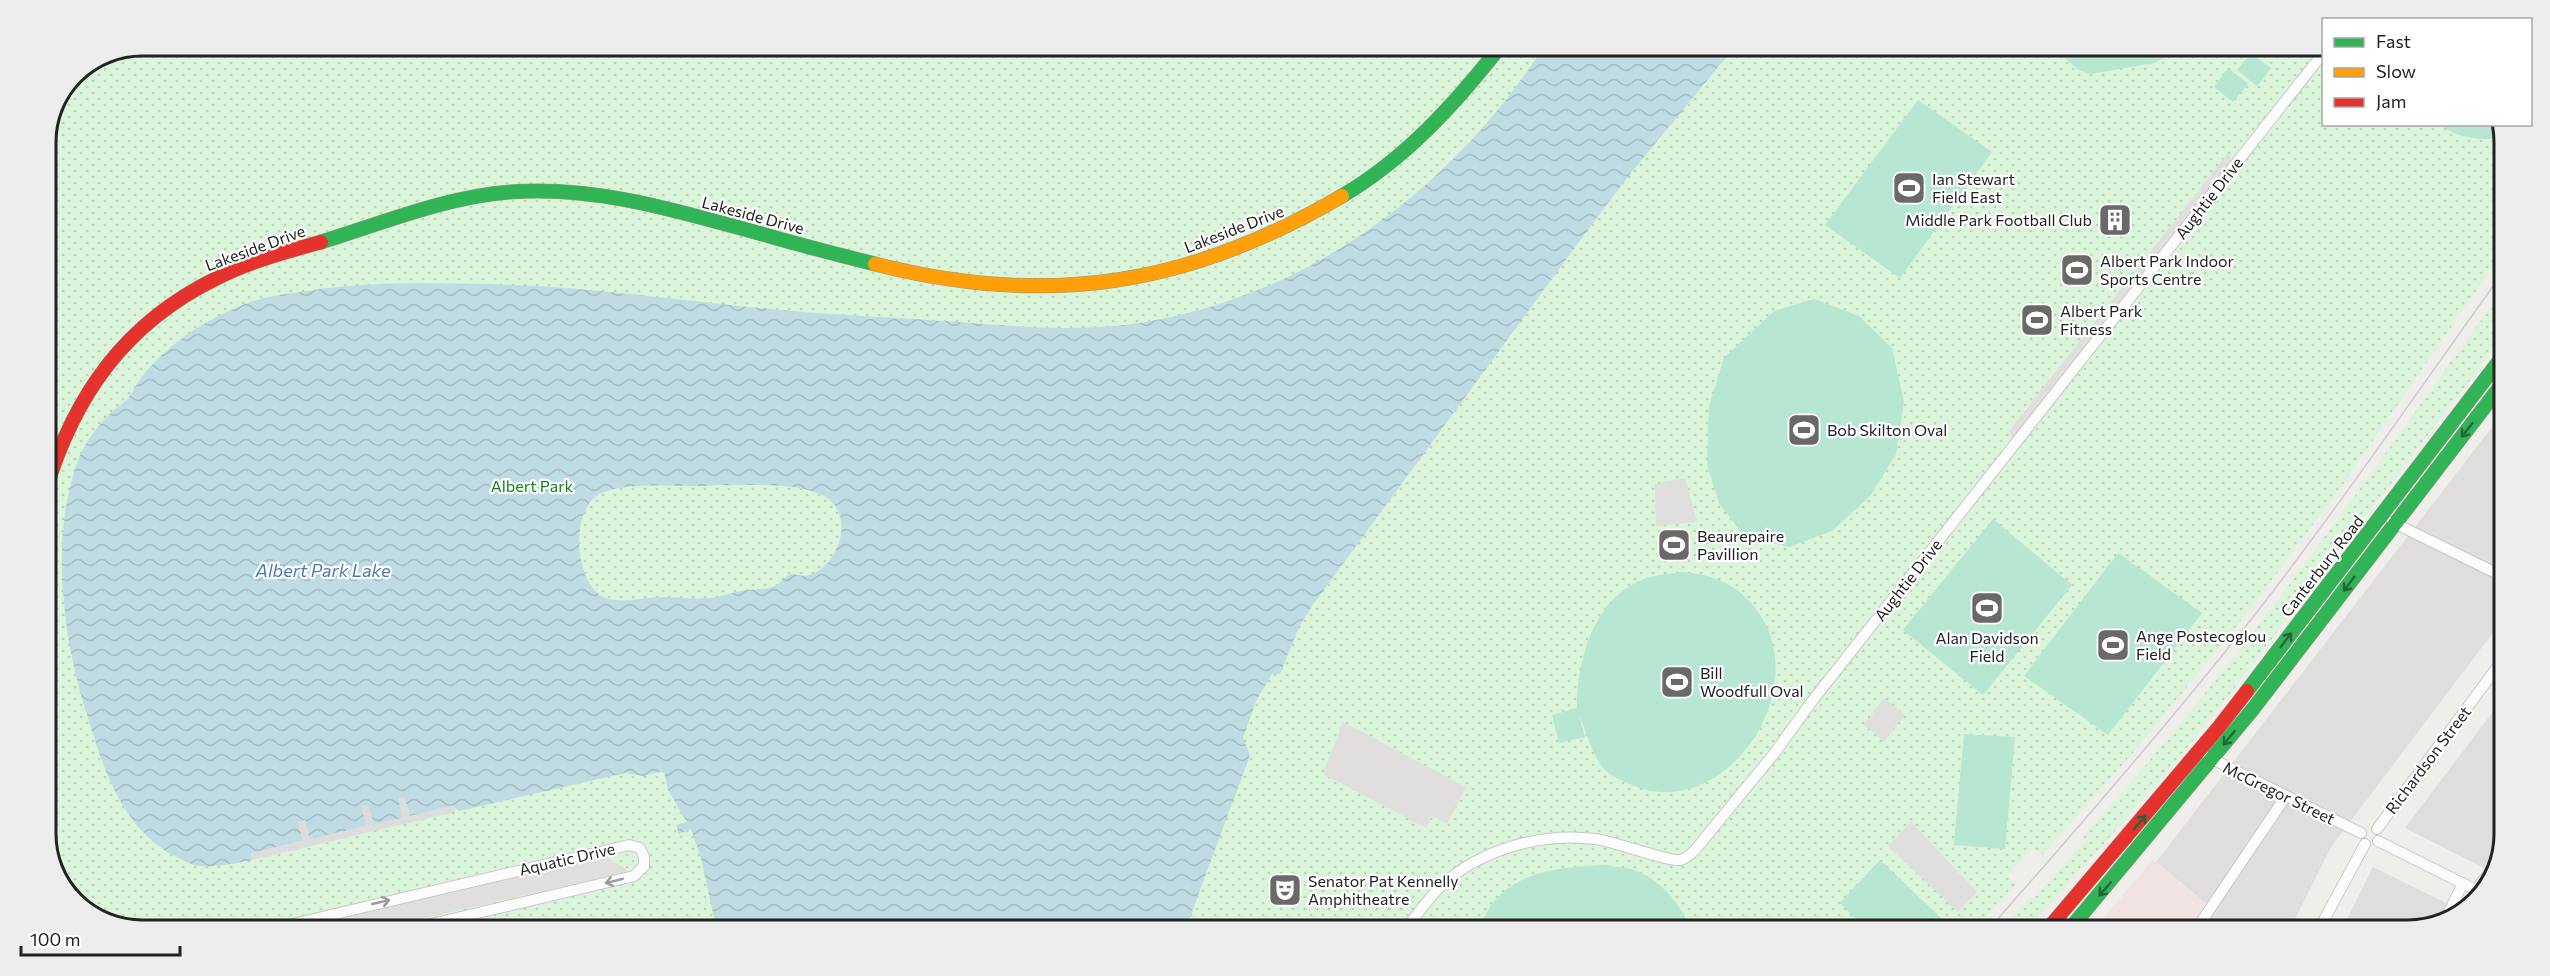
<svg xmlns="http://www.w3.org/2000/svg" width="2550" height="976" viewBox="0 0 2550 976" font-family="Commissioner,sans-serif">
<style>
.residential{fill:#dfdedc}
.commercial{fill:#f1e3e1}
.park{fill:url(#park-dots)}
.pitch{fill:#b7e6d2}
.parking{fill:#e0dfde}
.water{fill:url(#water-waves);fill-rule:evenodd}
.pier{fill:#dedddd}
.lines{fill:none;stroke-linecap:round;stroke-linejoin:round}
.street-casing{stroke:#c9c8c7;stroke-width:12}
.fast-casing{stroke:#999a82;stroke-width:15}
.slow-casing{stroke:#999a82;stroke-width:15}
.jam-casing{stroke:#999a82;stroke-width:15}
.street{stroke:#fdfcfc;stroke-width:10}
.fast{stroke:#30b455;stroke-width:14}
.slow{stroke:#ff9f0a;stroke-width:14}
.jam{stroke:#e5322d;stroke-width:14}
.tram{stroke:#ccc;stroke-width:1.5}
.oneway{stroke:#286439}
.oneway2{stroke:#9a9a9a}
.labels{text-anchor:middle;stroke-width:4.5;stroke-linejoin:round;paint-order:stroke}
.poi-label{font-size:16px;fill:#222;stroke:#fff;text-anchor:start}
.street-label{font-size:16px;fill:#222;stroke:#fff}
.park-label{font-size:16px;fill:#0c8416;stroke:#fff}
.water-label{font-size:18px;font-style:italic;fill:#4a7aab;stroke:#fff}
.rim{fill:none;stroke:#222;stroke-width:3}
</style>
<defs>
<pattern id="park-dots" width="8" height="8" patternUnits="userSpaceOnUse" patternTransform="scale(1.5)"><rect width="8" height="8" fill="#daf5da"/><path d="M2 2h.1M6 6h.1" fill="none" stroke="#bbd2bb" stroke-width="1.8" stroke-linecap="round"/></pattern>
<pattern id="water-waves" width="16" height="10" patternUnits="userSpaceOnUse" patternTransform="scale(1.5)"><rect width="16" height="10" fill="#bfdbe3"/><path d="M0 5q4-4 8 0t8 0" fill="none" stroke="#a4bcc2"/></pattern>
</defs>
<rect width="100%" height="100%" fill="#f0eeeb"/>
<!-- residential -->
<g class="residential">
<path d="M2503 413 2501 622 2331 847 2289 931H2202L2214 910 2156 862Z"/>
<path d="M2501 701 2500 866 2494 873 2405 828Z"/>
<path d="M2373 867 2464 912 2408 931H2341Z"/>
</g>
<!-- commercial -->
<path class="commercial" d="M2153 860 2207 905 2190 930H2093Z"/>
<!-- park -->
<g class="park">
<path d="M142 45 2323 50 2324 124 2501 125 2505 135 2504 250 2341 487 2250 609 2138 747 2042 855 2032 847 2008 876 2016 884 1974 930 111 926 65 893 45 841V136L74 73Z"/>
<path d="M2504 288 2503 337 2228 696 2175 763 2027 930H2001L2030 897 2033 899 2086 840 2083 836C2239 666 2369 475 2504 288Z"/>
</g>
<!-- pitch -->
<g class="pitch">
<path d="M2054 49 2181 50 2154 63 2091 74 2079 70Z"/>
<path d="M2251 53 2271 68 2257 86 2237 70Z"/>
<path d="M2228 68 2248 84 2233 102 2214 87Z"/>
<path d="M1918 100 1992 152 1900 278 1825 225Z"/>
<path d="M2440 125H2501L2505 135V168H2501L2499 138C2479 141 2456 137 2440 125Z"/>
<path d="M1814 299 1859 316 1892 348 1904 402 1896 454 1871 495 1832 531 1789 547 1744 536 1719 503 1707 465 1709 406 1724 358 1774 311Z"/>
<path d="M1993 519 2072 585 1983 695 1903 630Z"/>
<path d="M2118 553 2202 613 2108 735 2024 676Z"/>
<path d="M1681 572C1712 574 1736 583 1756 609 1818 690 1722 829 1627 783 1619 779 1611 776 1604 769 1592 755 1587 732 1579 715L1585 737 1559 743 1552 715 1577 708C1577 659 1594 598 1644 579 1656 575 1669 574 1681 572Z"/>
<path d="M1964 734 2015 737 2005 849 1954 845Z"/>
<path d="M1880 860 1945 922 1938 930H1868L1840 903Z"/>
<path d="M1606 865C1615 867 1625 867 1634 870 1660 879 1681 904 1690 929H1480C1497 872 1556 867 1606 865Z"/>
</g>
<!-- parking -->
<g class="parking">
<path d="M2228 153 2232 161 2013 441 2009 431Z"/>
<path d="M1685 478 1697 522 1656 526 1655 484Z"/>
<path d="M1884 698 1905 715 1884 741 1864 725Z"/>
<path d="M1343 722 1466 787 1447 824 1432 816 1426 828 1323 774Z"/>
<path d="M1911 822 1977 892 1958 912 1888 846Z"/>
<path d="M603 855 629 871 391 926H298Z"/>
</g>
<!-- water -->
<path class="water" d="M1543 48 1733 49 1630 174 1587 231 1312 606 1299 627 1280 674H1272L1256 701 1243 738 1250 755 1186 928 716 927 701 858 691 829 679 834 676 825 687 822 668 790 664 771 643 776 625 773 459 811 453 806 251 853 252 860C237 863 214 868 199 866 192 865 185 861 179 858 124 833 104 771 88 718 76 680 67 642 64 602 59 553 62 499 81 453 88 438 101 422 113 411 121 404 123 404 129 397 134 391 136 384 141 378 167 344 205 320 245 304 266 296 286 294 308 291 365 282 423 283 480 284 581 285 681 301 781 310 834 315 888 317 942 321 1003 325 1064 332 1125 325 1300 303 1449 193 1543 48ZM717 485C750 486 792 481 822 495 857 511 840 567 809 575 802 577 797 574 791 574 784 577 781 584 773 587 764 590 756 589 746 590 735 592 723 596 711 598 695 599 681 598 666 597 648 596 619 605 603 597 573 581 569 504 604 492 639 480 681 489 717 485Z"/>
<!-- pier -->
<path class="pier" d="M404 796 410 816 454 805 455 812 252 860 251 853 303 841 298 822 305 820 310 839 366 826 361 806 368 805 374 824 402 818 398 798Z"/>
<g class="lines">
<!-- street casing -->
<g class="street-casing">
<g id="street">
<path d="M2392 522 2502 576"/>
<path d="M2208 757 2361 833"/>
<path d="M2377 829 2501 662"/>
<path d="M2378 841 2480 892"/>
<path d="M2476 890 2500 859"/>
<path d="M2445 920 2463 883"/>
<path d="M284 926 629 845 640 848 644 857V866L634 876 423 926"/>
<path d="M1406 929C1417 914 1428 899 1441 886 1481 849 1542 832 1595 839 1614 841 1669 862 1680 860 1686 859 1691 854 1695 850L1773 755 1813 700 2324 52"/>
<path d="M2195 931 2286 796"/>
<path d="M2318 931 2365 844"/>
</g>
</g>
<!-- fast casing -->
<g class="fast-casing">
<g id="fast">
<path d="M1342 196C1405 159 1454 105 1499 48"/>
<path d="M321 242C383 223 445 197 510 192 598 185 685 213 769 236 804 246 839 255 875 264"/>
<path d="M2247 691 2503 356"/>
<path d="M2069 930 2253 709 2503 383"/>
</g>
</g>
<!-- slow casing -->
<g class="slow-casing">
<path id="slow" d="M875 264C1047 308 1189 286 1342 196"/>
</g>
<!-- jam casing -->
<g class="jam-casing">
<g id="jam">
<path d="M45 492C74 395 125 323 217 278 250 261 286 252 321 242"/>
<path d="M2047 930 2219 727 2247 691"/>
</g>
</g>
<!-- street -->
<use href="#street" class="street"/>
<!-- fast -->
<use href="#fast" class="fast"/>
<!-- slow -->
<use href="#slow" class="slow"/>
<!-- jam -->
<use href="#jam" class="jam"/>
<!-- tram -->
<path class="tram" d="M1988 930C2080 826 2171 721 2257 612 2343 501 2422 385 2504 271"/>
</g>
<!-- one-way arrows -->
<defs><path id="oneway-shaft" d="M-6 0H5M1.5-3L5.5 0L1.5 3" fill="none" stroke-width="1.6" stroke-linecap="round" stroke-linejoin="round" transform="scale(1.5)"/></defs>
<g class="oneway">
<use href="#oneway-shaft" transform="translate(2467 430) rotate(128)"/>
<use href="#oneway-shaft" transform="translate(2349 584) rotate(127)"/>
<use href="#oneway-shaft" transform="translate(2286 640) rotate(-53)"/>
<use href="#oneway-shaft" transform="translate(2229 738) rotate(129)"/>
<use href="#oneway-shaft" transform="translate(2140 822) rotate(-50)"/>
<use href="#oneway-shaft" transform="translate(2105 889) rotate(131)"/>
</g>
<g class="oneway2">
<use href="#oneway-shaft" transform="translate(614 881) rotate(166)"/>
<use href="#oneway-shaft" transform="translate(381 902) rotate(-13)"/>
</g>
<!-- icons -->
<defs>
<g id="stadium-square" transform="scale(1.725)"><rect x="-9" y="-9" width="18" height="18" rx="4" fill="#6a6968" stroke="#fff"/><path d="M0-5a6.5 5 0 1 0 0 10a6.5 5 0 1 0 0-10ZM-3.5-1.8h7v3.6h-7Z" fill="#fff"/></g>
<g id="building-square" transform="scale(1.725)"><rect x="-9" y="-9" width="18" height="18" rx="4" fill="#6a6968" stroke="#fff"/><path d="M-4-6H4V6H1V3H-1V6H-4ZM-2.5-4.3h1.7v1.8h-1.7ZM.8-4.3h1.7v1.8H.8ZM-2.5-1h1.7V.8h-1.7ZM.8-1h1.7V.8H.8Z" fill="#fff"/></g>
<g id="theatre-square" transform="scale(1.725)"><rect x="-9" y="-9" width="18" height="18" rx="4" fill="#6a6968" stroke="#fff"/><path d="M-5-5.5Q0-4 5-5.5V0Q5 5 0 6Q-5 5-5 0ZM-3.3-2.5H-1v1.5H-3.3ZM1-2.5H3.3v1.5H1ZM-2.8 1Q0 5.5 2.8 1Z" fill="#fff"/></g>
</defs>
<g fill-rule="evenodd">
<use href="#stadium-square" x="1909" y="188"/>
<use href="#building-square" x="2115" y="220"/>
<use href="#stadium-square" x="2077" y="270"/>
<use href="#stadium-square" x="2037" y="320"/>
<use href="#stadium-square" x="1804" y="430"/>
<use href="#stadium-square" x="1674" y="545"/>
<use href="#stadium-square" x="1987" y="608"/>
<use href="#stadium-square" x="2113" y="645"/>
<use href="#stadium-square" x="1677" y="682"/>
<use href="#theatre-square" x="1285" y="890"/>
</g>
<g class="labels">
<!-- poi labels -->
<g class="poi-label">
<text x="1932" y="185">Ian Stewart<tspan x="1932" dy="18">Field East</tspan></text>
<text x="2092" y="226" text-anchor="end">Middle Park Football Club</text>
<text x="2100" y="267">Albert Park Indoor<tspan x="2100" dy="18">Sports Centre</tspan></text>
<text x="2060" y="317">Albert Park<tspan x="2060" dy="18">Fitness</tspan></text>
<text x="1827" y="436">Bob Skilton Oval</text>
<text x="1697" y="542">Beaurepaire<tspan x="1697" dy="18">Pavillion</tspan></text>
<text x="2136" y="642">Ange Postecoglou<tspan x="2136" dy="18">Field</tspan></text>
<text x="1987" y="644" text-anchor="middle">Alan Davidson<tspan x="1987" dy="18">Field</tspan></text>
<text x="1700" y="679">Bill<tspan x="1700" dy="18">Woodfull Oval</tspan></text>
<text x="1308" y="887">Senator Pat Kennelly<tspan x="1308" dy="18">Amphitheatre</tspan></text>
</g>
<!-- street labels -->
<g class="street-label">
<text transform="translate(2209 198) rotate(-52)" y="6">Aughtie Drive</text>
<text transform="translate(753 215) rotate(15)" y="6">Lakeside Drive</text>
<text transform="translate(1234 229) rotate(-21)" y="6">Lakeside Drive</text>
<text transform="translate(255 248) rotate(-20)" y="6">Lakeside Drive</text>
<text transform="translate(2322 566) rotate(-52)" y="6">Canterbury Road</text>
<text transform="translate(1908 580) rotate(-52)" y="6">Aughtie Drive</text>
<text transform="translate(2428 760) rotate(-53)" y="6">Richardson Street</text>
<text transform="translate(2279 793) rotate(26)" y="6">McGregor Street</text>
<text transform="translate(567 859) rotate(-13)" y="6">Aquatic Drive</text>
</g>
<!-- park labels -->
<g class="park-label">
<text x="532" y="492">Albert Park</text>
</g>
<!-- water labels -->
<g class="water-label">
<text x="323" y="577">Albert Park Lake</text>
</g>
</g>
<!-- crop -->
<path d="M0 0H2550V976H0ZM142 56H2408A86 86 0 0 1 2494 142V834A86 86 0 0 1 2408 920H142A86 86 0 0 1 56 834V142A86 86 0 0 1 142 56Z" fill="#ededed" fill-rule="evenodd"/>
<path class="rim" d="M142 56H2408A86 86 0 0 1 2494 142V834A86 86 0 0 1 2408 920H142A86 86 0 0 1 56 834V142A86 86 0 0 1 142 56Z"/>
<!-- legend -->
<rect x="2322" y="18" width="210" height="108" fill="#ffffff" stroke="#a7a7a7" stroke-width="1.5"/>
<rect x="2334" y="38" width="30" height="9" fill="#30b455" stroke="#a7a7a7" stroke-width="1.5"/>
<text x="2376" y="48" font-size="18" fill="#222222">Fast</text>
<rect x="2334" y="68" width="30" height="9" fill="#ff9f0a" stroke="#a7a7a7" stroke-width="1.5"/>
<text x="2376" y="78" font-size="18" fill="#222222">Slow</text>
<rect x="2334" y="98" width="30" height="9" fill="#e5322d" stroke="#a7a7a7" stroke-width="1.5"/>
<text x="2376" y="108" font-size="18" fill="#222222">Jam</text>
<!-- scale -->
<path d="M21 946v9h159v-9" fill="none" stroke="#222222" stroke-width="3"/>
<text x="30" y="946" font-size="18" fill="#222222" stroke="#ffffff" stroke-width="4.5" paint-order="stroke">100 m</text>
</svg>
